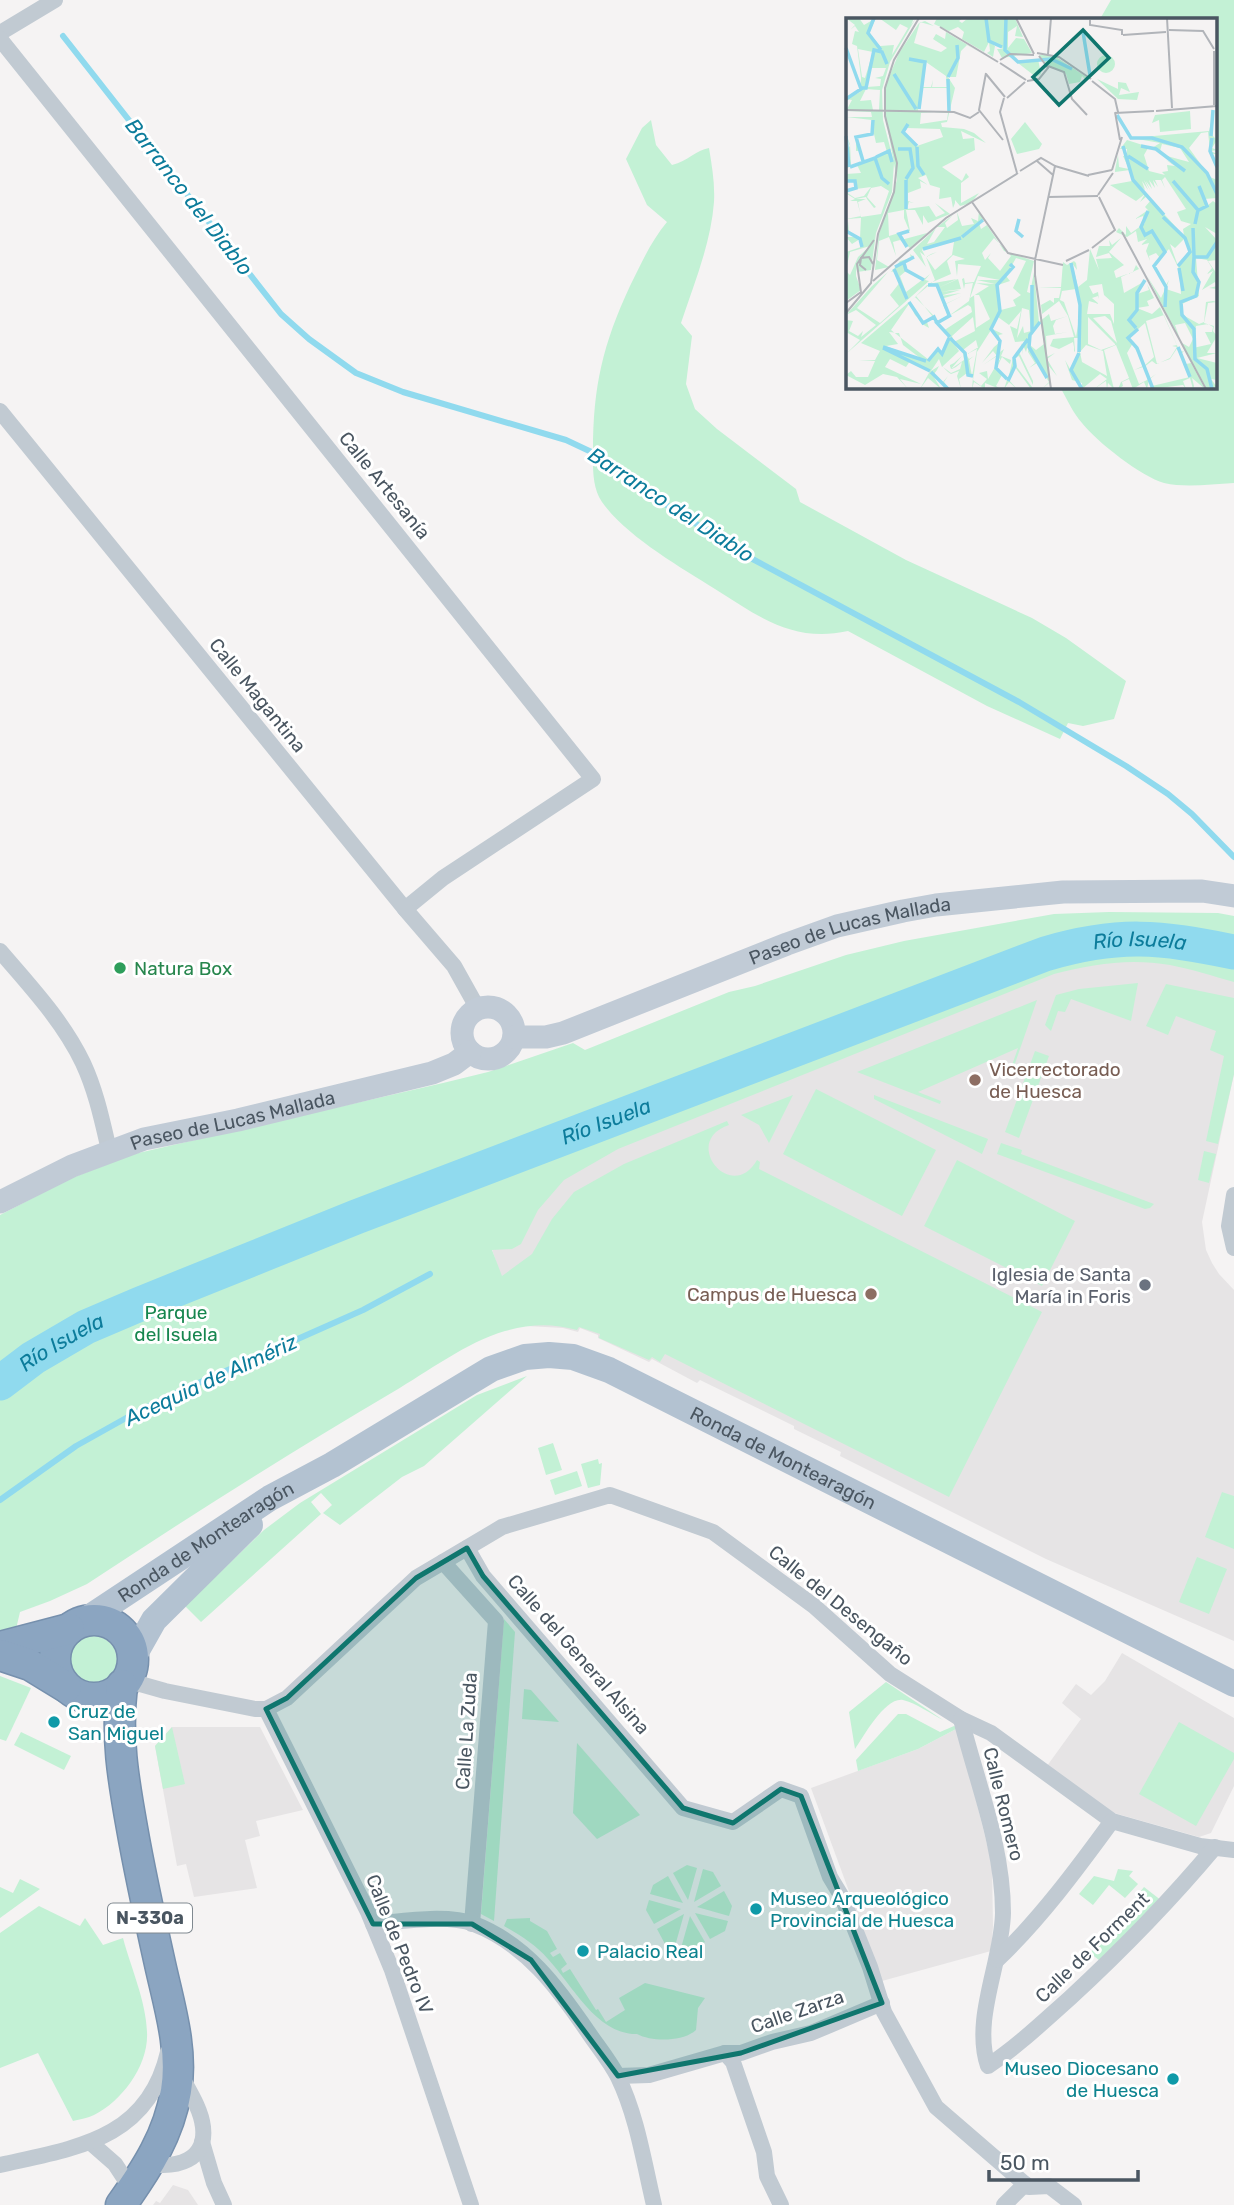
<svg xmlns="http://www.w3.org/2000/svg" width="1234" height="2205" viewBox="0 0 1234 2205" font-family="Rubik,sans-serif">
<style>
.education{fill:#e6e4e5}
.green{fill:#c3f1d5}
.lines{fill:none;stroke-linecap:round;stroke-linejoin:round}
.stream{stroke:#90daee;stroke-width:6}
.river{stroke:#90daee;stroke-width:35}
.highway-casing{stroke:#7690ad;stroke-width:33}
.street{stroke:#c1cad2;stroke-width:16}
.secondary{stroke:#c1cbd6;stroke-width:23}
.primary{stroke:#b3c2d1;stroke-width:26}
.highway{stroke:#8ba5c1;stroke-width:30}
.marked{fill:#0f766e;fill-opacity:0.2;stroke:#0f766e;stroke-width:5;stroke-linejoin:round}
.leisure-dot{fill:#2e9e5b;stroke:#fff;stroke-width:2.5}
.education-dot{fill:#8d6e63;stroke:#fff;stroke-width:2.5}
.worship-dot{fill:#6b7280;stroke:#fff;stroke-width:2.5}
.culture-dot{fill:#0f9aa8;stroke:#fff;stroke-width:2.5}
.labels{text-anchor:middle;stroke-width:6;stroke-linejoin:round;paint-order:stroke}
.shield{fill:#fff;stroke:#808990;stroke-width:2}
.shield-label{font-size:18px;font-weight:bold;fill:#4a5661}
.street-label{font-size:19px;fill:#4a5661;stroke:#fff}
.leisure-label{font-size:19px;fill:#27864d;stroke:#fff;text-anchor:start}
.education-label{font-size:19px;fill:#785e54;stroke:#fff;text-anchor:start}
.worship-label{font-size:19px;fill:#5b616d;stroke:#fff;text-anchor:end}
.park-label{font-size:19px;fill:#17864f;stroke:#fff}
.culture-label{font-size:19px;fill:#0d838f;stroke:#fff;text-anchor:start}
.water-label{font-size:21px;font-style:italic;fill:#0c7c9b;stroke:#fff}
.inset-river{fill:none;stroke:#90daee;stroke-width:3.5}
.inset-road{fill:none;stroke:#b1b4b9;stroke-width:2}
.view{fill:#0f766e;fill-opacity:0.15;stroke:#0f766e;stroke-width:3.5}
.inset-edge{fill:none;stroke:#4a5661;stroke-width:3.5}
</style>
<rect width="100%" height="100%" fill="#f5f3f3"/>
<!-- education -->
<g class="education">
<path d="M1109 950 1179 953 1234 967V1074L1202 1222 1206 1250 1212 1263 1219 1274 1234 1290V1641L1046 1559 840 1456 841 1452 794 1429V1426L700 1380 697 1383 652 1359 649 1362 598 1338V1335L580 1328 578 1332 563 1328 527 1326 501 1277 472 1187 1045 967Z"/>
<path d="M1122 1653 1234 1718V1786L1211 1833 1199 1837 1107 1811 1047 1766 1081 1719 1062 1703 1076 1684 1091 1695 1105 1681Z"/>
<path d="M172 1727H260L303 1810 256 1821 260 1836 245 1840 257 1888 194 1897 186 1864 177 1866 155 1746Z"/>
<path d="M958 1728 992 1864 993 1927 991 1951 882 1981 811 1788 918 1749Z"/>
<path d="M173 2185 188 2190 198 2205H153L156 2201 160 2203Z"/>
</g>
<!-- green -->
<g class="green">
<path d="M1111 0H1234V483C1211 484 1186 488 1164 483 1142 477 1097 442 1082 423 1073 413 1067 399 1060 387H1215V19H1100Z"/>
<path d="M651 120 656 145 672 165C688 161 696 150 709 148 712 166 715 184 714 202 711 243 694 284 681 323L692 336 686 384 695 409 717 429 796 489 800 502 906 560 1032 618 1066 638 1126 681 1114 719 1083 726 1068 723 1060 739 987 706 848 631C794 643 759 617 715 589 680 567 626 536 602 502 592 487 593 468 593 451 593 386 603 344 630 286 641 264 651 241 667 222L647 205 626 159 642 128Z"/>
<path d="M1109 912 1218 913 1234 916V940C1158 922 1117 919 1040 942L465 1164 473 1187 1045 967C1066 960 1087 952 1109 950 1152 945 1193 956 1234 967V982C1213 976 1191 969 1170 965 1130 958 1092 964 1054 974L618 1149 564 1180 538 1210 521 1244 512 1249 492 1250 502 1276 532 1254 552 1219 574 1192 624 1164 727 1121 729 1125C680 1141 731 1205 757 1160L760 1162 759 1169 1042 1312 949 1497 665 1354 660 1362 652 1357 649 1360 599 1338 600 1334 579 1327 577 1330C552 1323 530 1324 505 1331 467 1342 427 1372 393 1392 289 1453 187 1518 87 1584L50 1601 20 1612 16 1629 0 1632V1215L69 1179 134 1154 443 1083 488 1072 573 1043 585 1050 729 992 755 986 846 955 904 941 1054 914Z"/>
<path d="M1138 983 1131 1021 1071 999 1065 1012 1058 1011 1051 1031 1045 1025 1056 995 1079 989Z"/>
<path d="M1166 984 1234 998V1074L1218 1144 1206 1141 1224 1056 1210 1050 1216 1031 1176 1016 1168 1035 1146 1026Z"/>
<path d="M1037 1000 1013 1069 1011 1068 1018 1048 918 1092 941 1101 940 1104 857 1072Z"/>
<path d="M1035 1051 1049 1056 1019 1138 1005 1132Z"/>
<path d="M816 1089 936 1150 902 1216 783 1154Z"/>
<path d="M793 1095 769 1143 759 1125 741 1115Z"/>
<path d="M874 1095 988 1139 982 1154 874 1099Z"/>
<path d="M1001 1143 1022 1150 1021 1154 1154 1204 1150 1208 1145 1209 997 1154Z"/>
<path d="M1204 1151 1216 1154 1209 1183 1198 1180Z"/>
<path d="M957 1160 1075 1221 1042 1286 924 1226Z"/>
<path d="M527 1376 424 1466 402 1477 340 1525 323 1513 332 1505 321 1493 311 1502 321 1514 201 1622 185 1606 264 1530 300 1503 477 1395Z"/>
<path d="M553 1443 562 1470 546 1475 538 1448Z"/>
<path d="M598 1459 599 1464 602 1463 600 1485 588 1488 581 1464Z"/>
<path d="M577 1471 582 1486 555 1495 550 1480Z"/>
<path d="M1222 1492 1234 1496V1549L1205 1537Z"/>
<path d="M1197 1557 1227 1569 1209 1614 1179 1602Z"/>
<path d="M504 1619 515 1632 494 1921 481 1914Z"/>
<circle cx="93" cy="1660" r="24"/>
<path d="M0 1676 31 1688 6 1741 0 1739Z"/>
<path d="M886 1682 943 1720C931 1714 916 1703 903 1700 885 1697 864 1736 855 1749L849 1712Z"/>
<path d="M524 1689 531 1690 559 1722 522 1719Z"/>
<path d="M898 1714H906L940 1732 954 1726 958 1728 918 1749 858 1771 856 1760Z"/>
<path d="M1179 1722 1234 1753V1759L1196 1826 1139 1794Z"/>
<path d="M172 1727 185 1784 163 1789 155 1746Z"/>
<path d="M21 1732 71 1756 64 1770 14 1745Z"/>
<path d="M577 1743 640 1815 597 1839 573 1813Z"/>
<path d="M687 1865 697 1868 688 1900 673 1873Z"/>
<path d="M703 1869 713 1872 721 1886 694 1902Z"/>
<path d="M1118 1869 1133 1871 1129 1876 1138 1884 1125 1898 1109 1885 1093 1905 1079 1894 1094 1876 1114 1881Z"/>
<path d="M668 1876 683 1903 650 1894 653 1885Z"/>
<path d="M20 1879 40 1889 0 1918V1887L13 1893Z"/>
<path d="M1144 1887 1162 1901 1099 1960 1090 1953Z"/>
<path d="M724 1891 732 1906 729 1916 697 1907Z"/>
<path d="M649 1900 681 1909 654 1924 646 1910Z"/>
<path d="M39 1906 80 1926 85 1918 103 1945 123 1938C131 1968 146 2001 147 2032 149 2065 122 2101 94 2115 88 2118 80 2119 73 2121L38 2053 0 2068V1933Z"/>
<path d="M695 1913 728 1921 725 1931 710 1939Z"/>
<path d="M684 1914 675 1946 665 1944 657 1929Z"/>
<path d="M690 1916 705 1942 690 1950 681 1948Z"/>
<path d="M530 1918V1921L547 1931 557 1949 550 1953 553 1957 560 1953 567 1964 561 1969 563 1973 570 1969 596 2010 598 2009 606 2022 625 2010 619 1998 645 1983 705 1998 698 2008 696 2030C683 2042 652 2042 637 2034 597 2035 573 1986 548 1959 536 1945 520 1935 504 1926L507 1919Z"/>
</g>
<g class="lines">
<!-- stream -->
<g class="stream">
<path d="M63 36 281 314 309 339 356 373 403 392 566 440 600 456 668 506 745 555 1019 702 1126 766 1168 794 1192 814 1234 857"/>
<path d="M0 1500 76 1446 135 1413 194 1385 363 1310 430 1274"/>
</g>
<!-- river -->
<path class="river" id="s1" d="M0 1383 33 1358 86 1327 140 1304 356 1217 1045 954C1120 932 1159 937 1234 952"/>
<!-- highway casing -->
<g class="highway-casing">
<g id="highway">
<circle cx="94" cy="1659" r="39"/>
<path d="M0 1647 69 1629"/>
<path d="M0 1655 30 1665 66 1687"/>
<path d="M121 2205C146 2170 169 2135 176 2091 183 2049 169 2005 160 1964 150 1919 140 1874 132 1828 123 1778 116 1737 122 1685"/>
</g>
</g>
<!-- street -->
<g class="street">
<path d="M0 33 55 0"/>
<path d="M0 39 593 779 443 878 405 909"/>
<path d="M0 411 405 909 454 966 478 1009"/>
<path d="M0 951C30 986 63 1021 83 1063 96 1091 102 1120 109 1150"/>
<path d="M1234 1195 1229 1226 1234 1248"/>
<path d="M467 1548 483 1576 683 1808 733 1822 781 1789 801 1796 830 1877 842 1897 870 1967 884 2012 936 2107 1025 2184 1029 2187 1049 2186 1074 2205"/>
<path d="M443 1562 496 1621 472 1924"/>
<path d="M126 1680 165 1691 255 1709H266L287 1698 416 1578 502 1527 610 1495 713 1532 814 1606 890 1674 961 1719 991 1733 1112 1821 1200 1846 1234 1850"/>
<path d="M266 1709 368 1912 392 1970 471 2205"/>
<path d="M961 1719C977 1783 1003 1846 1003 1913 1002 1962 972 2019 988 2066 1018 2046 1043 2022 1070 1998 1123 1949 1169 1902 1215 1847"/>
<path d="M373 1924C401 1921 448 1914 474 1924 526 1944 558 1988 588 2032 598 2047 610 2061 618 2077 637 2116 644 2163 654 2205"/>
<path d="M997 1960C1040 1919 1077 1869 1112 1821"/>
<path d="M725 2053 733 2062 764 2152 767 2176 781 2205"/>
<path d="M618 2076 649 2075 725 2053H741L772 2042 811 2033 882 2003"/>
<path d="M202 2142 214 2183 224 2205"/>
<path d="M91 2143 115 2164 132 2190"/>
<path d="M150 2164C176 2168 207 2161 203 2127 201 2109 189 2091 181 2076"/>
<path d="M0 2165C75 2148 148 2140 168 2052"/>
<path d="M1004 2205 1025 2184"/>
</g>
<!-- secondary -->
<g class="secondary">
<circle cx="488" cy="1033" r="26"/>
<path id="s2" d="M514 1037H546L563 1033 787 944 837 926 903 911 936 905 1063 892 1202 891 1234 896"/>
<path id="s3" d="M0 1202 72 1166 144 1139 238 1120 432 1073 454 1064 470 1052"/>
</g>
<!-- primary -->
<g class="primary">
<path id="s4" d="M81 1623 270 1498 332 1465 491 1369 525 1357 549 1355 573 1357 609 1370 1234 1684"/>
<path d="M132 1659 154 1620 250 1525"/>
</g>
<!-- highway -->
<use href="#highway" class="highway"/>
</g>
<!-- marked area -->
<path class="marked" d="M467 1548 483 1576 683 1808 733 1823 781 1789 801 1796 882 2003 741 2053 618 2076 531 1960 472 1924H373L266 1709 287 1698 416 1578Z"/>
<!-- markers -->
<circle class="leisure-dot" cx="120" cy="968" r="7"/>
<g class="education-dot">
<circle cx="975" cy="1080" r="7"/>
<circle cx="871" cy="1294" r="7"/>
</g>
<circle class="worship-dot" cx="1145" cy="1285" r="7"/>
<g class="culture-dot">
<circle cx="54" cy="1722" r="7"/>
<circle cx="756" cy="1909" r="7"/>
<circle cx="583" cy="1951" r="7"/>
<circle cx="1173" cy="2079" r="7"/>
</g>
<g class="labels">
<!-- shield labels -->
<rect class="shield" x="108" y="1903.5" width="84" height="29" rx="5"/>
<g class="shield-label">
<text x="150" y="1924">N-330a</text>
</g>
<!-- street labels -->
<g class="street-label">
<text transform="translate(385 485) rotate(51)" y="7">Calle Artesanía</text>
<text transform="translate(258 695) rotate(51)" y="7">Calle Magantina</text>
<text dy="7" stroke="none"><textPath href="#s2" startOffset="355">Paseo de Lucas Mallada</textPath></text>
<text dy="7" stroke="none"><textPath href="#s3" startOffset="248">Paseo de Lucas Mallada</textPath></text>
<text dy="7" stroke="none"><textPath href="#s4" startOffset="800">Ronda de Montearagón</textPath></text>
<text dy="7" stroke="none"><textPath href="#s4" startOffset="149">Ronda de Montearagón</textPath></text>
<text transform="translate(841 1605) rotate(39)" y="7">Calle del Desengaño</text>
<text transform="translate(579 1654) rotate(49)" y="7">Calle del General Alsina</text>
<text transform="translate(466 1731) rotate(-86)" y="7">Calle La Zuda</text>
<text transform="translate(1004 1804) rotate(76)" y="7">Calle Romero</text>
<text transform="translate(400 1944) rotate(68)" y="7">Calle de Pedro IV</text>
<text transform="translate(1092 1947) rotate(-44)" y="7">Calle de Forment</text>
<text transform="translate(797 2011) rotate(-19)" y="7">Calle Zarza</text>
</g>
<!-- leisure labels -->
<g class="leisure-label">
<text x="134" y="975">Natura Box</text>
</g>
<!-- education labels -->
<g class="education-label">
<text x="989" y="1076">Vicerrectorado<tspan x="989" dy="22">de Huesca</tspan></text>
<text x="857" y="1301" text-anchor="end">Campus de Huesca</text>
</g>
<!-- worship labels -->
<g class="worship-label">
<text x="1131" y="1281">Iglesia de Santa<tspan x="1131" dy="22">María in Foris</tspan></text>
</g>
<!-- park labels -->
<g class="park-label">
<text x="176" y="1319">Parque<tspan x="176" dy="22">del Isuela</tspan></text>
</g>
<!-- culture labels -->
<g class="culture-label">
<text x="68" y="1718">Cruz de<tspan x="68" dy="22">San Miguel</tspan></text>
<text x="770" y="1905">Museo Arqueológico<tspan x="770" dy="22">Provincial de Huesca</tspan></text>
<text x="597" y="1958">Palacio Real</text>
<text x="1159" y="2075" text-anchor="end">Museo Diocesano<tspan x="1159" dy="22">de Huesca</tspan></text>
</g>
<!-- water labels -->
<g class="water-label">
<text transform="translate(189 197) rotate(52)" y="7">Barranco del Diablo</text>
<text transform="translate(671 505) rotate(33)" y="7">Barranco del Diablo</text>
<text dy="7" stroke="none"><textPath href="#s1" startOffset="1228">Río Isuela</textPath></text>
<text dy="7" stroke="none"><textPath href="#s1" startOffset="662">Río Isuela</textPath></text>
<text dy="7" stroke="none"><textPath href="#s1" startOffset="74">Río Isuela</textPath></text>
<text transform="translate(211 1380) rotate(-25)" y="7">Acequia de Almériz</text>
</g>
</g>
<!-- overview -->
<g transform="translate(846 18)">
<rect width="371" height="371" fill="#f5f3f3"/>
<path d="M0 0H13L18 7 30 0 23 15 34 28 48 27 46 37 62 10 54 6 50 12 33 0H68L65 7 70 0 44 44 36 72 37 102 48 145 46 174 30 215 25 252 11 254 10 248V258L15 272 0 283V253L4 257 12 239 24 228 4 234 0 252V234L15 229 14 221 6 226 0 219H8L0 214 2 203 3 214 14 220 15 200 0 201 15 198 11 183H4L9 181 1 176 0 174 9 180 18 178 25 169 10 171 8 163H0V156L15 155 11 147 0 150V132L4 128 0 117 4 126 5 148 17 144 15 133H10V119L25 116 27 106 26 102 0 99H26L25 94 0 93 6 82 0 81 14 74 15 60 11 28 6 26 9 13 13 14 9 8 4 12 9 7ZM12 31 27 34 19 60 16 59ZM23 50H40L37 58 29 60 35 61 34 68 21 69ZM20 71 34 72 33 92H27L25 82 14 83ZM28 116 30 125 38 124 41 134 18 144 10 119ZM35 168 43 173 35 196 15 199 12 184 20 181H10L20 179 21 181 28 190 30 189 21 179 25 170ZM91 0H117L113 3 116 5 122 0H169L177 19 169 18 171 8 162 14V30L170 20 178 21 186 35 156 40 151 31H157L144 24 149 28 147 39 141 35 144 33 143 24 138 34 116 21 118 14 112 9 103 13 88 6ZM79 3 88 8 74 4 68 25 95 34 101 30 87 21 90 16 99 21 100 14 135 35 121 27 115 33 110 59H102L109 70 101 104 95 105 96 109 118 111 128 115 140 125 115 113 117 121 128 120 129 132 96 149 116 163 120 155 123 159 115 165V185L133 175 125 185 114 188 109 182V185L107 190 105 179 93 181 94 170 84 167 80 157 72 160 82 167 74 163 75 170 62 175V183L68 185 63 184 61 191 83 188 90 199 99 195 89 185 104 196 82 205 77 197V207L69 192H60L64 213 54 216 55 222 81 215 64 230 54 222 47 224 50 238 43 219 33 223 31 242 43 249 29 252 33 216 51 162 39 95 40 66 53 35 73 5ZM80 44 100 58 101 69H86L87 62 85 69H75ZM75 70H101L102 93H72ZM88 94 102 95 101 102 74 106 75 95ZM61 110 94 111 97 119 71 128 58 114ZM58 192V200L48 202 58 200 63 212 43 218 42 195ZM251 46a9 9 0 1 1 18 0a9 9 0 1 1-18 0ZM193 37H207L242 60 236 65 239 61 236 58 234 64 223 66 220 56 200 47ZM163 38 174 44 192 41 195 56 190 59ZM251 61 272 71V64L280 65 284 74 275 70 273 77 293 74 291 82 272 81ZM368 92 364 115 371 122 366 130 371 132 365 133 371 136H367L371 149 364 133 362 114 355 115 343 130 364 159 371 162V180L358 181 361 188 367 183 371 186V216L359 209 371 222V242L362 243 371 256V271L363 270 371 268 369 264 356 272 367 253 361 256 366 250 361 242 350 240 353 278 336 286 337 297 353 306 358 304 360 284 367 283 371 284 362 285 358 305 368 308 371 293 367 313 371 318 361 335H371L351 340 371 345V362L365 361 371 369 361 371 336 325 343 329 347 321 339 305 329 307 334 321 301 258 315 280 320 269 309 250 320 267 323 262 320 271 335 276 333 251 323 231 314 240 310 235 303 238 304 243 300 233 303 225 295 227 301 221 292 224 290 213 281 219 270 214 273 210 280 217V208L285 215 299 205 297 198 289 201 302 192 299 189 305 182 301 178 294 184 299 176 290 183 264 167 286 163 284 152 269 154V152L272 137 273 149 283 151 277 138H281V131H274L281 122 306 130 314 125 286 120 363 113ZM316 126 334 130 343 144 321 138 314 133ZM302 130 311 132 332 148 320 142 329 148 321 147 322 153 316 154 319 157 303 153 298 137ZM319 159 340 191 331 194 335 203 345 206 337 211 338 218 290 165 299 172 296 163 302 172 298 162 304 172 300 163 306 171 303 162 309 170 307 162 312 169 309 162H315L319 170 316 162ZM338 221 344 235 332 248 324 226 329 230ZM362 306 367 309 366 314H359L365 326 347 330 350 308ZM344 93 345 111 314 114 313 102 306 105 309 97ZM179 104 196 126 193 131 171 136 165 121ZM133 193 138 202 133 205 135 211 141 207 158 233 188 243 181 274 184 275 188 254 193 304 203 296 205 303 222 298 213 283 196 296 195 287 204 282 208 285V280H194H213L215 270H192L215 269 217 244 221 247 242 235 228 243 230 245 231 252 226 245 232 269 241 262 244 231 253 252 250 241 266 240 263 235 250 239 253 228H264L263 222 266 227 275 220 263 234 278 247 268 253 270 260 287 254 290 247 293 251 275 259 278 275 299 263 291 276 303 272 301 266 308 280 301 283 303 288 291 290 306 296 314 289 334 334 338 333 335 336 340 346 345 345 359 371 346 360 348 368 347 371 344 360 337 363 340 371 337 367 306 371 303 362 301 371 298 364 287 371 283 361 276 364 277 368 272 371 275 364 283 360 270 327 258 332 268 371 262 365 261 371 260 363 248 371 261 361 254 356 236 371V365L226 362 219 342 224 351 233 334 232 320H228L229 333 228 334V329L215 333 228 329 227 324 213 331 204 328 207 321 228 319 222 298 210 302 207 308 209 316 222 314 200 318 201 339 209 335 201 341 211 358 202 347 205 371 203 365 196 371 203 364 191 345 183 350 189 345 182 334 183 322 180 334 177 327V337L176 325 173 334 186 361 187 363V367L173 338 168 340 170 348 186 369 185 371 169 349 163 362 171 371 163 364 158 371 161 362 156 357 150 368 154 371 139 365V371L128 364 126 371 127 359 121 355 113 361 115 371 111 358 113 353 105 356 102 354 97 349 105 355 114 351 116 344 110 349 106 351H105L104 348V347L108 345 116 338 105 351 118 342 117 334 109 327 113 333 96 349 93 341 85 353 93 348 91 352 100 360 91 352 88 356 97 364 102 358 98 364 103 371 85 354 95 371 82 360 74 371 84 353 64 343 60 349 44 341 39 349 75 366 54 361 62 371 51 359 37 356 19 367 0 357 5 353 10 359H22L29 343 13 342H29L34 333 15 325 89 262 80 239 85 236 91 234 80 239 89 252 106 237 108 224 81 228 76 232 79 238 74 234 80 249 67 232 90 210 81 226 88 224 99 209H91L107 197 99 205 101 210 112 202 111 194 116 208 128 206 125 200 132 203ZM148 220 165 238 154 253 142 240 145 235 139 242 136 235ZM107 237 119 241 109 243 111 258 112 246 135 248 128 264 119 265 118 260 116 261 118 271 119 266 127 265 123 283 104 297 99 291 116 281 99 291 97 287 116 278 98 287 95 281 115 275 94 278 114 272 93 274 115 271 112 261 92 270 111 261 82 266 105 256 101 243ZM170 240 180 243 167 270 175 277 167 282 170 288 155 292 152 267 164 263 160 258ZM132 258 154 262H131L149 266 129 265 143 268 124 280ZM256 266 258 277 268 286V306L264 296H241L243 283 253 286 246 280 252 278 253 281 252 274 247 276 243 268ZM81 267H91L103 298 91 304 70 278ZM230 271 234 295 230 319 218 284 214 282 216 273ZM128 277H133L144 301 130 310ZM69 279 87 297V299L77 304 69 297 63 284ZM63 286 76 306 83 310 81 304 88 300 103 320 96 335 91 330 83 342 45 312ZM122 287 125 289 126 294 97 313 96 309 123 289 96 309 92 304ZM176 290 183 292 185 313 178 315 177 308 171 320ZM175 293 171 311 164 308 169 324 179 323 167 340 162 362 150 351 156 339 164 346 165 342 155 338 158 331 154 334 153 317 157 316 146 311 152 299 163 307ZM318 297 331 327 326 328 331 329 324 340 311 346 300 303ZM259 298 265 303 271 325 247 300ZM127 299 129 313 108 324 106 318ZM242 299 269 326V327L255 332 242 326ZM195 304 198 326 190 332 184 327V319ZM299 305 308 339 298 348 283 319ZM145 312 154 324 148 329 136 345 147 333 151 338 137 347 150 338 154 341 135 354 154 341 142 361 141 353 133 355 141 361 135 368 127 362 131 334ZM43 314 53 315 57 327 78 343 40 328 52 326ZM130 322 132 330H131L121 336 131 331 126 358 123 342 128 338 123 341 117 332ZM287 325 297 348 288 352 297 349 303 361 293 366 281 335ZM240 327 257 333 261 358 236 344 234 334ZM332 329 344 359 306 368 304 361 310 356 303 361 298 349 306 343 310 346 324 341ZM64 236 68 239 58 245 60 251 78 261 84 256 79 262 83 263 0 336 14 322 0 314V302L7 303 3 313 12 318 17 313 15 319 30 307 10 292 0 297 26 268 42 254 11 290 34 305 53 288 44 277 55 263 49 253 45 254 54 243 65 240ZM60 253 76 262 60 274 54 258Z" fill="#c3f1d5" fill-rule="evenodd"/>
<path class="inset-river" d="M28 0 22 15 35 32M140 0 143 23 156 29M160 0 159 32 172 44 205 41 226 51M237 14 244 57M0 30 15 71 0 81M63 41 79 44 73 91M48 56 70 91M102 59 112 40 111 27M102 61 103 93M15 70H20L28 32 36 34 41 46M271 97 285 120H306L336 129 361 155 371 176M62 106 57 114 71 128M0 118 3 149M365 118 367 92M366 120 364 133 371 149M277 128 287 162 318 197M295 128 310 131 339 153M71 129 72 148 78 157M52 131H64L67 150 60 161M282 138 302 151M30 139 43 133 46 144M17 143 10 119 26 116 27 102M4 149 29 140 36 160 43 166M60 162V191M0 163H9L10 170 0 173M327 163 352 192 349 206M353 192 361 188 353 168M302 193 295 209 299 217 306 213 319 234 308 248 320 269 319 289M317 199 339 220 344 234 332 248M173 201 170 213 177 219M347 210 348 238M0 213 14 221 16 229M116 219 137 202M61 229 53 216 63 213M77 231 115 220M58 245 60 252 78 262M225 245 234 287 233 334M49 249 68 239M333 250 337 273M48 251 61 281M82 267H91L103 297M186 267V313M63 284 77 305 88 299 91 305M194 304 184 317 183 329 201 360M290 310 283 302 291 292V275L299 262M292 311 282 320 291 330 307 371M104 319 91 305 105 297M104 320 119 335 122 357 127 358M37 329 80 343M332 329 344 359M37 330 84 353M233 335 225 352 236 371M82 343 92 331 96 336 103 320M85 354 102 371M161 361 150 350 154 323 145 311 154 293 151 267 167 249 164 246M162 363 169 348 168 340 182 321M366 371 361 351 349 341 348 311 336 297 335 284 350 278 353 264 347 254 348 239H361L371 224"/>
<path class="inset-road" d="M170 0 188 36M321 0 326 90M244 2V7L276 12V17M94 9 152 44M323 12 357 13 368 31M277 17 320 14M368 33V87M191 35 213 39 245 61M202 36 205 0M154 42 164 36 188 37M154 45 180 62M202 48 218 54 226 81 241 97M140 55 133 92 157 122M140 56 159 79M181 63 193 61 202 50 193 38M246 63 269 81 272 94M158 80 154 94 171 155M161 80 179 64M0 92 108 94 124 100 133 94M310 93 371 88M269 94 274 122M269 95 308 93M191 143 207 157M209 148 243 158M266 152 276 119M174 153 195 140 209 148 189 242V259M242 157 266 152M252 177 267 155M202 179 252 178M126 184 162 235 217 247M276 214 360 371M246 230 269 212 253 179M220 243 243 232M20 252 14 247 15 240 23 239 27 246M189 257 205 371M27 263 100 200 172 155M0 285 15 274 11 246 28 222M0 295 25 265 32 216 48 174 51 145 39 98V70L48 42 73 0"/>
<path class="view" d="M237 12 263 40 213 87 187 59Z"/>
<rect width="371" height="371" class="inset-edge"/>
</g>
<!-- scale -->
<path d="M989 2170v10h149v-10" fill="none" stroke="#4a5661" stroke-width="3.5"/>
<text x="1000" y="2170" font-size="21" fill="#4a5661" stroke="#ffffff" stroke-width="5" paint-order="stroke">50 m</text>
</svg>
